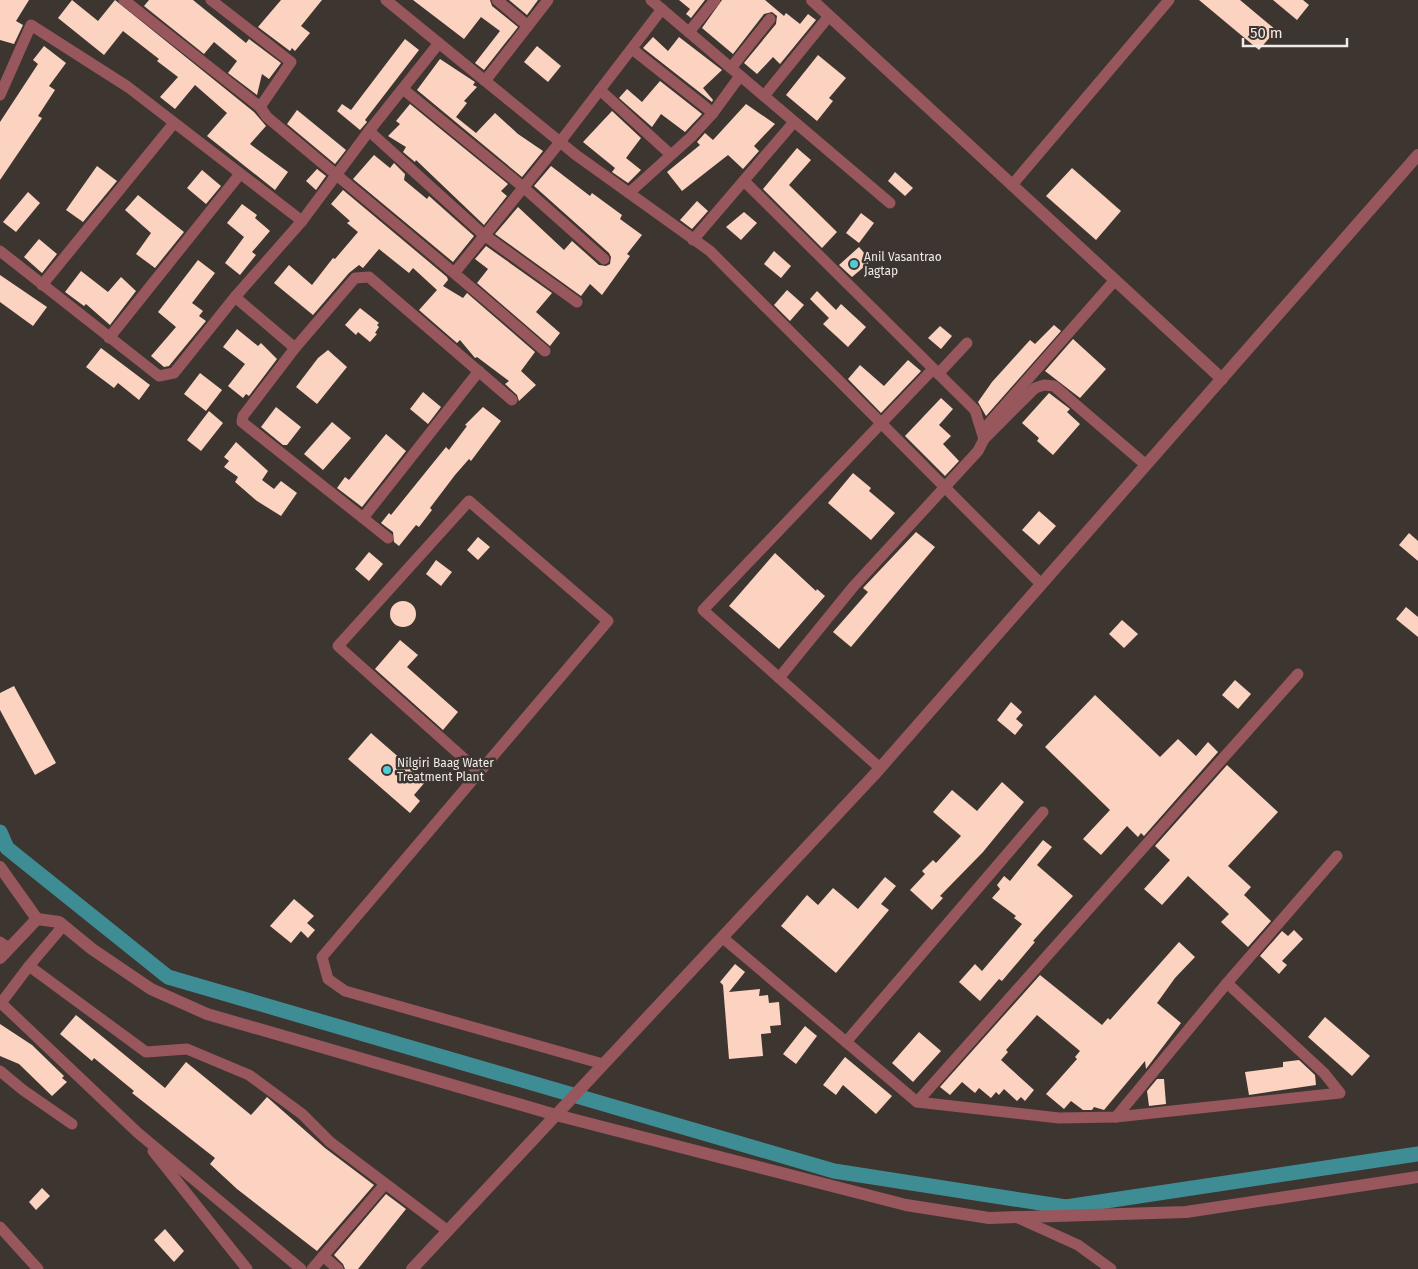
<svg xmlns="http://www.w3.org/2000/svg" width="1418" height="1269" viewBox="0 0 1418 1269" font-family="'Fira Sans',sans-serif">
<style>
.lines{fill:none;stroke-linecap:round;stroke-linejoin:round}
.canal{stroke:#3f8d94;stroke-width:15}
.building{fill:#fbd3c0}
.minor{stroke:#97575c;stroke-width:11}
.tertiary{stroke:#97575c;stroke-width:12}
.poi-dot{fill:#52cbd9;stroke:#3d3530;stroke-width:2}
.labels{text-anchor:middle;stroke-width:5;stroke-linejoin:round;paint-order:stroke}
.poi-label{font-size:12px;fill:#f1ebe8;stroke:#3d3530;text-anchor:start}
</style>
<rect width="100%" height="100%" fill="#3d3530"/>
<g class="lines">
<!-- canal -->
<path class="canal" d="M0 832 7 848 168 977 834 1171 1066 1207 1418 1154"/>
</g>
<!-- building -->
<g class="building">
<path d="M0 0H29L16 21 23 25 14 44 0 40Z"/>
<path d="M72 0 98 21 115 0 254 112 266 126 250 144 288 172 275 190 207 136 227 113 195 85 175 109 160 97 178 77 157 61 159 59 123 31 104 55 58 18Z"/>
<path d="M149 0H193L246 43 249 39 281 63 269 79 262 74 257 95 228 73 237 61 214 42 204 54 144 6Z"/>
<path d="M281 0H322L301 26 310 33 295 51 292 48 290 51 258 27Z"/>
<path d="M413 0H490L492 6 518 27 484 70 475 63 500 31 481 17 464 39Z"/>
<path d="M509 0H538L527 15Z"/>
<path d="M679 0H705L691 18 686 14 690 9Z"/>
<path d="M722 0H765L784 16 786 13 800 24 808 14 816 20 780 64 773 57 757 74 744 63 776 24 777 16 772 12 764 14 733 54 702 28Z"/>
<path d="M1199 0H1240L1276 30 1259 50Z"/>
<path d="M1273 0H1303L1309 5 1297 20Z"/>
<path d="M653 37 668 51 679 37 722 70 703 88 713 100 712 102 643 48Z"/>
<path d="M405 39 419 50 365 120 367 122 360 130 337 111 342 104 351 110Z"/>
<path d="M44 46 66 63 49 86 55 90 38 116 42 118 0 180V122L38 64 33 60Z"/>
<path d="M537 46 561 66 548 82 524 62Z"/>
<path d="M818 55 846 78 829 98 833 101 817 121 786 95Z"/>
<path d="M440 59 475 82 473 85 477 87 464 101 467 103 456 117 476 133 495 113 518 134 543 151 522 177 417 90Z"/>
<path d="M660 81 702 114 685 132 661 114 652 127 619 98 627 89 642 102Z"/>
<path d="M410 104 508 184 501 191 507 196 484 225 416 160 415 162 403 152 406 147 388 136 400 124 396 121Z"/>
<path d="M746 104 775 124 754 146 759 151 743 169 728 155 682 191 667 172 700 145 697 142 705 133 713 140Z"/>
<path d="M297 110 346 150 335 164 287 124Z"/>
<path d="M612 111 641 138 626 158 641 170 628 183 612 172 615 168 583 142Z"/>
<path d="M797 148 811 160 789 185 837 232 822 248 763 189Z"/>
<path d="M374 155 390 168 394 163 405 174 404 180 427 199 429 196 474 236 453 262 353 179Z"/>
<path d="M97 166 117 181 83 222 66 210Z"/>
<path d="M551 166 590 196 592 193 622 215 620 219 642 235 627 254 630 256 602 295 590 284 581 296 495 234 518 207 564 250 572 241 599 265 606 266 610 264 611 257 609 253 534 186Z"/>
<path d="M1072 168 1121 211 1096 240 1046 196Z"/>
<path d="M317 169 326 176 316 190 306 181Z"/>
<path d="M202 170 221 186 206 204 187 188Z"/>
<path d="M895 172 913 188 905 196 888 181Z"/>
<path d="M343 190 447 277 448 280 443 286 463 298 467 293 535 352 521 371 536 385 519 401 517 395 505 384 509 381 477 357 475 358 460 340 457 343 419 310 437 290 413 268 409 273 379 249 363 268 359 265 349 273 313 315 274 283 289 265 312 285 333 258 335 259 358 232 347 223 350 221 331 204Z"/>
<path d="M28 192 40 203 16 232 3 222Z"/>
<path d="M138 195 184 232 155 268 136 254 151 233 125 210Z"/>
<path d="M697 201 708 211 692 229 680 220Z"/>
<path d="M242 204 257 215 255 218 270 231 252 252 256 255 240 275 225 263 244 237 227 223Z"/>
<path d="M744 212 757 223 741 240 726 227Z"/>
<path d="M861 213 874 223 859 243 846 233Z"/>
<path d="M39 239 57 254 42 273 24 257Z"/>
<path d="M486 246 552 293 536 312 560 333 550 346 477 283 488 269 475 259Z"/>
<path d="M859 247 871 261 852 277 839 265Z"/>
<path d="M774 251 791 266 781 278 764 264Z"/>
<path d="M198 260 215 273 192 303 203 311 199 316 206 321 169 366 164 367 151 356 176 327 158 312Z"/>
<path d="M81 271 108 292 121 277 136 291 110 325 86 304 84 306 65 292Z"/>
<path d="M0 275 47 307 33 326 0 302Z"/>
<path d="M787 290 804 305 790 321 774 305Z"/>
<path d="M817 291 836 310 841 304 866 327 848 347 823 324 829 318 810 299Z"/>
<path d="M360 308 379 323 377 325 379 327 375 333 377 334 370 342 358 332 356 335 345 325Z"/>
<path d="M1054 325 1061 331 986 416 978 402 992 382 1030 340 1035 344Z"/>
<path d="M940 326 952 336 941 349 928 338Z"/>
<path d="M237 329 258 346 261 343 277 359 249 396 246 394 243 398 228 386 245 364 223 347Z"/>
<path d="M1073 339 1106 369 1080 398 1045 371Z"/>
<path d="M101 348 150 385 139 400 118 383 114 388 86 367Z"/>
<path d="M328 350 347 367 317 404 296 387 318 358Z"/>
<path d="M908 360 921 371 881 413 848 379 860 365 884 386Z"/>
<path d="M200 373 222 390 206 411 184 394Z"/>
<path d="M423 392 441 407 428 424 410 409Z"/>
<path d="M1049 393 1070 409 1067 412 1080 424 1053 455 1037 441 1039 438 1022 423Z"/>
<path d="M941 398 953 409 939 425 951 436 943 444 959 461 945 476 905 436Z"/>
<path d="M276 407 301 427 287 445H283L261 427Z"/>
<path d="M483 407 501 421 471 461 469 459 455 475 430 508 432 510 419 527 416 525 399 546 394 542 393 532 381 523 389 513 391 515 446 447 449 450 467 426 465 425Z"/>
<path d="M209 411 223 423 201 451 187 440Z"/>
<path d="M332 422 351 438 323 470 304 454Z"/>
<path d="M386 434 406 451 362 507 337 488 345 477 349 480Z"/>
<path d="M236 442 268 471 262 480 274 489 281 481 297 493 281 516 257 501 235 482 238 477 224 467 229 461 224 457Z"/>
<path d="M853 473 871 488 869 491 895 513 871 540 828 503Z"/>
<path d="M1039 511 1056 526 1039 545 1022 530Z"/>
<path d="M916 532 935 547 851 647 833 632 868 592 863 588Z"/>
<path d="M1409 533 1418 541V561L1399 545Z"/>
<path d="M478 537 490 547 478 560 467 550Z"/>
<path d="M369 552 383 564 369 581 355 569Z"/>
<path d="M775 553 816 591 817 589 825 596 779 649 729 606Z"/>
<path d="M436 560 452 572 441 586 426 574Z"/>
<circle cx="403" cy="614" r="13"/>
<path d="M1406 607 1418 617V637L1396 619Z"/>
<path d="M1122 620 1138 634 1124 648 1109 634Z"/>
<path d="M400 640 418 655 407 667 458 712 443 730 375 669Z"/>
<path d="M1235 680 1251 694 1238 709 1222 695Z"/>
<path d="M14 686 56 763 35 775 0 710V693Z"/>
<path d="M1095 695 1160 757 1178 739 1196 756 1208 742 1218 752 1144 836 1141 833 1138 837 1127 826 1101 855 1083 839 1110 810 1045 747Z"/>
<path d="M1011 702 1022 712 1016 719 1023 725 1015 735 997 720Z"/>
<path d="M371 733 426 781 414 795 420 801 410 813 348 759Z"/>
<path d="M1227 765 1278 812 1228 866 1251 887 1244 895 1271 921 1248 947 1221 922 1229 914 1188 876 1162 905 1144 889 1170 860 1155 846Z"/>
<path d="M1002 782 1024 802 983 852 940 896 943 898 932 910 910 890 925 874 922 871 933 860 936 863 961 836 933 812 952 790 977 811Z"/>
<path d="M1043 840 1052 847 1037 865 1073 896 1033 941 1035 942 1002 981 999 979 980 1001 959 982 975 964 982 971 1022 924 1014 918 1016 916 992 898 1000 889 997 885 1004 876 1010 881Z"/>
<path d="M885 877 896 886 881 904 889 910 836 973 781 926 807 895 818 905 833 888 858 909Z"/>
<path d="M294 899 314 916 307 923 315 930 308 938 301 931 291 943 270 926Z"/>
<path d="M1294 930 1303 939 1282 961 1287 965 1279 974 1260 956 1282 931 1288 936Z"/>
<path d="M1179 942 1195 957 1175 978 1157 1003 1181 1023 1146 1069 1145 1061 1104 1110 1094 1107 1092 1110H1083L1071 1101 1064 1109 1046 1094 1077 1059 1075 1057 1080 1051 1037 1015 1006 1050 1008 1052 1001 1060 1034 1090 1025 1101 1021 1097 1017 1101 1004 1089 999 1095 996 1092 991 1098 979 1088 975 1093 962 1082 950 1095 940 1087 1040 975 1102 1025 1108 1018 1110 1020Z"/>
<path d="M735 964 745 972 729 992 760 989 759 996 768 995 769 1003 779 1002 781 1025 770 1026 771 1033 761 1034 763 1056 729 1059 723 985 720 982Z"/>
<path d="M76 1015 165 1088 186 1062 251 1115 267 1097 325 1148 374 1185 317 1251 237 1189 210 1164 215 1158 132 1093 134 1091 94 1058 92 1061 60 1034Z"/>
<path d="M1325 1017 1370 1056 1352 1076 1308 1037Z"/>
<path d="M0 1024 32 1045 64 1076 62 1078 67 1082 52 1096 19 1064 0 1056Z"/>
<path d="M805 1026 817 1036 796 1064 783 1054Z"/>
<path d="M919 1032 941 1051 913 1082 892 1063Z"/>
<path d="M845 1057 892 1096 876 1114 843 1085 836 1095 823 1085Z"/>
<path d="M1299 1060 1315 1075 1316 1085 1249 1095 1245 1072 1283 1067V1062Z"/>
<path d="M1157 1079H1164L1166 1104 1149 1106 1147 1091Z"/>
<path d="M42 1188 50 1196 36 1210 29 1202Z"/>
<path d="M386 1194 406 1209 358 1269H345L343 1264 334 1255Z"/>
<path d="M165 1229 184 1251 174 1262 154 1240Z"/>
</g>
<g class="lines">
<!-- minor -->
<g class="minor">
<path d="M124 0 260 107 267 117C360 195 454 271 545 351"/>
<path d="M211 0 291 62 260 107"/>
<path d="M386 0 576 155 710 251 1041 584"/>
<path d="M497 0 528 26"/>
<path d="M651 0 890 203"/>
<path d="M689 32 715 0"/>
<path d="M632 49 713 113"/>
<path d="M731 68 770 19"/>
<path d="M485 81 548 0"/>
<path d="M403 89 523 187 604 259"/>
<path d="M600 90 670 154"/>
<path d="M0 95 31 25 128 87 302 221"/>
<path d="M764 96 829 16"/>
<path d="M369 131 484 235 577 302"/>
<path d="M744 181 975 410 984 439 978 451 853 587 779 678"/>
<path d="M1012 185 1169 0"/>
<path d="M629 193 691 137 713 113 740 76"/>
<path d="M693 240 794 122"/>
<path d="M0 251 159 376 174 373 235 297 302 221 369 131 439 43"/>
<path d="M455 272 560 142 662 9"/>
<path d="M42 285 174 123"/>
<path d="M235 297 295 348 355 278 369 277 512 400"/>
<path d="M109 338 240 174"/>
<path d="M295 348 243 416 242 422 363 518 479 371"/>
<path d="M938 374 967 343"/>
<path d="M985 428 1115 280"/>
<path d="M984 439 1035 388 1044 385 1054 386 1146 465"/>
<path d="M363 518 388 538"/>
<path d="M880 768 703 610 933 369"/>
<path d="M478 771 338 646 469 501 608 621 322 957 328 979 345 991 603 1064"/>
<path d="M723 938 917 1102 1059 1118 1116 1117 1340 1093 1324 1073 1227 983"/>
<path d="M0 942 9 948"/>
<path d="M29 966 63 926"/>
<path d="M846 1042 1043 812"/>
<path d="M0 1071 23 1090 72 1124"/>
<path d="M917 1102 1298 674"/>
<path d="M1116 1117 1227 983 1337 856"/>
<path d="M153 1151 247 1269"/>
<path d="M1016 1217 1078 1245 1111 1269"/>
<path d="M0 1227 38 1269"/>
<path d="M323 1256 338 1269"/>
<path d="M301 1269 138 1133 1 1003 29 966 146 1052 187 1049 249 1075 302 1114 330 1142 448 1231"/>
<path d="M312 1269 385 1184"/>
</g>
<!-- tertiary -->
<g class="tertiary">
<path d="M812 0 1222 379"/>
<path d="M0 867 37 919"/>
<path d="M0 958 37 919 59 922 92 949 151 989 207 1014 556 1115 906 1205 989 1218 1186 1212 1418 1177"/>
<path d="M412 1269 874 775 1418 155"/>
</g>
</g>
<!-- markers -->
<g class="poi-dot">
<circle cx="854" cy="264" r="5"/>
<circle cx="387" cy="770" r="5"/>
</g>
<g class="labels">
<!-- poi labels -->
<g class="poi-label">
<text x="864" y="261">Anil Vasantrao<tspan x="864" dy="14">Jagtap</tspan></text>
<text x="397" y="767">Nilgiri Baag Water<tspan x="397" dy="14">Treatment Plant</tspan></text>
</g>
</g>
<!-- scale -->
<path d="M1243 38v8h104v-8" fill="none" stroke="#f1ebe8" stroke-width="2.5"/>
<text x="1250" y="38" font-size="15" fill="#f1ebe8" stroke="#3d3530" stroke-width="4" paint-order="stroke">50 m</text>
</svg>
